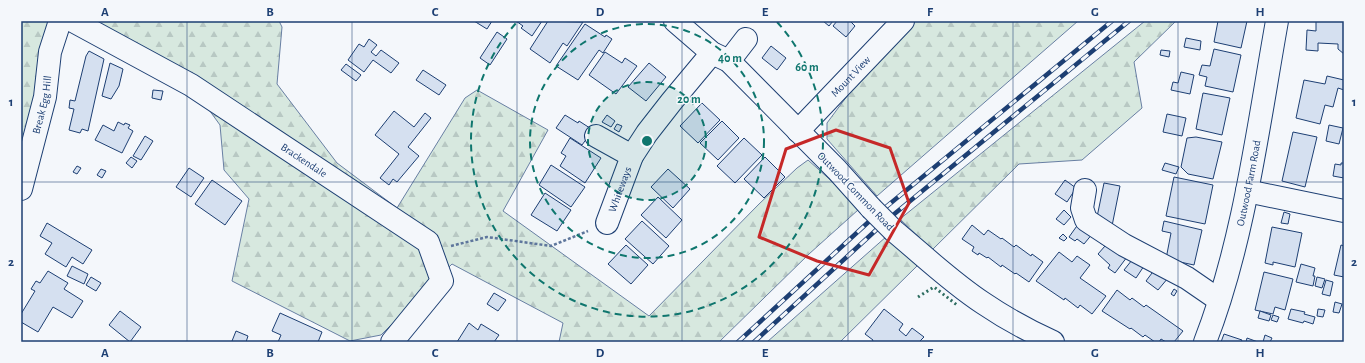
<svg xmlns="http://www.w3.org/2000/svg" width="1365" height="363" viewBox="0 0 1365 363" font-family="'Alegreya Sans',sans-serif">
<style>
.forest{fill:url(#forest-firs);stroke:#687fa3}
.building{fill:#d5e0f0;stroke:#1d3f73}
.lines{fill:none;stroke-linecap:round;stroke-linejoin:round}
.minor-casing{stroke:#1d3f73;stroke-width:24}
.path{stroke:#5e769c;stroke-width:2.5;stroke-dasharray:3 2;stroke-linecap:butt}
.minor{stroke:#f4f7fb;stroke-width:22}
.rail-casing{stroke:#1d3f73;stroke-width:4.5}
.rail{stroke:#f4f7fb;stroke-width:3;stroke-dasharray:9;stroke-linecap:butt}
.minor-bridge-casing{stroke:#1d3f73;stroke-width:24;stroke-linecap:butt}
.minor-bridge{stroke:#f4f7fb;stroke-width:22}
.hedge{stroke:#2c6c60;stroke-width:3;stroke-dasharray:2 3;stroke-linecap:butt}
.marked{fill:none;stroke:#c62828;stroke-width:3;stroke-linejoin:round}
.grid{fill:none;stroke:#1d3f73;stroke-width:1;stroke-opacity:0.55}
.ring{fill:none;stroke:#0f766e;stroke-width:2;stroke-dasharray:7 5}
.labels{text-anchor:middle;stroke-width:3;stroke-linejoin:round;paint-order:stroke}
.street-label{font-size:11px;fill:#1d3f73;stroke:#f4f7fb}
.centre{fill:#0f766e;stroke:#f4f7fb;stroke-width:2}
.ring-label{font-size:12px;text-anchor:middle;font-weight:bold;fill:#0f766e;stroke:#f4f7fb;stroke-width:3;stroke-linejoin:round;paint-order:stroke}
.neatline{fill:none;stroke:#1d3f73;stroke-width:1.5}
.grid-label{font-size:13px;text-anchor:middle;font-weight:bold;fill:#1d3f73}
</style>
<defs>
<pattern id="forest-firs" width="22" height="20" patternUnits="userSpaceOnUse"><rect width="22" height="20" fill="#d7e8df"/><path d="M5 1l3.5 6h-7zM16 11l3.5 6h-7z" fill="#b8c8c3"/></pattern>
</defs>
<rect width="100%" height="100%" fill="#f4f7fb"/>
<!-- forest -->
<g class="forest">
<path d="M21 21H53L21 180Z"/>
<path d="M73 21H279L282 27 277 84 337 163 397 208 465 98 477 90 548 130 503 211 649 316 759 204 797 168 808 160 836 185 858 210 809 254 719 342H559L563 323 452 264 381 335 350 341 232 281 249 199 224 170 220 125 191 85Z"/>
<path d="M916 21H1078L877 196 827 139V123L862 76Z"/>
<path d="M1145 21H1176L1134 62 1142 108 1082 160 1019 164 932 250 900 219Z"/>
<path d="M887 236 917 266 840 342H767Z"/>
</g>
<!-- building -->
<g class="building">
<path d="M474 21H492L487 29Z"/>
<path d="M516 21H542L532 36 521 28 523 26Z"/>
<path d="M548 21 583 22 567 46 563 43 550 63 530 49Z"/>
<path d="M823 21H833L829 26Z"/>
<path d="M837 21H850L855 26 846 37 833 26Z"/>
<path d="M1218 21H1247L1241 48 1214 42Z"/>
<path d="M1316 21H1344V54L1338 49V44L1318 43V51L1306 50 1307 30 1316 31Z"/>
<path d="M585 24 605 37 606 35 612 39 603 53 599 50 578 80 556 66Z"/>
<path d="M497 32 507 39 490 65 480 58Z"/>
<path d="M1186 38 1201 41 1200 50 1184 47Z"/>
<path d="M369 39 377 45 371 52 376 56 381 50 399 63 391 73 373 60 364 72 348 60 359 44 364 47Z"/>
<path d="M771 46 786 58 777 70 762 58Z"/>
<path d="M1214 49 1241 55 1233 92 1205 86 1207 77 1199 75 1202 65 1210 66Z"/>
<path d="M1161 50 1170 51 1169 57 1160 55Z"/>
<path d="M89 51 104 59 88 131 82 129 80 133 69 130 74 109 69 108 70 100 75 101 86 56Z"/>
<path d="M605 52 622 63 625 58 637 66 616 94 589 75Z"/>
<path d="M110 63 123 69 119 86 111 99 102 96Z"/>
<path d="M649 63 666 77 646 101 628 87Z"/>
<path d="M346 64 361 75 356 81 341 70Z"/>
<path d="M423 70 446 85 439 95 416 80Z"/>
<path d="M1181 72 1194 75 1190 94 1171 90 1173 82 1178 83Z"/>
<path d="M1327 76 1344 80V90L1338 88 1333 107 1325 105 1320 124 1296 118 1304 80 1325 84Z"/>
<path d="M153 90 163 91 161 100 152 98Z"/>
<path d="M1203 93 1230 98 1222 135 1196 129Z"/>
<path d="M702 103 720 120 698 143 680 126Z"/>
<path d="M394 111 414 127 425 113 431 118 408 147 419 156 397 182 393 179 389 185 380 178 399 154 375 135Z"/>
<path d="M1167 114 1186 118 1182 136 1163 132Z"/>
<path d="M565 115 578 123 579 121 593 130 582 145 556 128Z"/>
<path d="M607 115 615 121 611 127 602 122Z"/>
<path d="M722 121 739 138 718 160 700 143Z"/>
<path d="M118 122 124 125 125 123 130 125 128 128 133 131 122 153 95 140 103 125 114 131Z"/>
<path d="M617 124 622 126 619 132 614 129Z"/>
<path d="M1329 125 1343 128 1339 144 1326 141Z"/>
<path d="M1293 132 1317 137 1305 187 1282 181Z"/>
<path d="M145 136 153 141 141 160 133 156Z"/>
<path d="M1196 137 1222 142 1213 179 1188 174 1181 167 1187 138Z"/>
<path d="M570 138 601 158 585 183 560 166 566 156 561 153Z"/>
<path d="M744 138 762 155 735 183 717 166Z"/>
<path d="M131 157 137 161 132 168 126 163Z"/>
<path d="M765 157 785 177 764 198 744 179Z"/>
<path d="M1165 163 1179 167 1176 174 1162 170Z"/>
<path d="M1341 163H1344V178L1333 176 1335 164 1341 165Z"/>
<path d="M551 165 585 187 571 207 539 185Z"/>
<path d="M77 166 81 168 77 174 73 172Z"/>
<path d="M189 168 204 178 191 197 176 187Z"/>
<path d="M101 169 106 171 102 178 97 175Z"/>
<path d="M668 169 690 189 673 208 651 187Z"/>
<path d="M1174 177 1213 185 1205 224 1166 216Z"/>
<path d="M212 180 242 201 225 225 195 204Z"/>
<path d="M1065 180 1076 188 1067 202 1055 194Z"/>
<path d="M1104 183 1120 186 1112 226 1096 222Z"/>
<path d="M545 193 571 210 557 231 531 215Z"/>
<path d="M658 197 682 220 666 238 641 215Z"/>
<path d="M1064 210 1071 217 1064 225 1056 219Z"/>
<path d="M1284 212 1290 214 1288 224 1281 223Z"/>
<path d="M642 221 669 246 653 264 625 239Z"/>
<path d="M1164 221 1202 230 1194 265 1166 259 1171 233 1162 231Z"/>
<path d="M47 223 92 250 83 264 72 257 66 267 45 254 52 243 40 236Z"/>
<path d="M1079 223 1093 233 1084 244 1077 239 1075 241 1069 237Z"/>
<path d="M972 225 984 235 988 230 1001 239 1002 238 1014 247 1016 245 1031 256 1032 254 1043 262 1029 282 1016 273 1015 274 1002 265 1001 267 988 257 987 258 979 253 978 255 972 251 974 247 962 239Z"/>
<path d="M1272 227 1302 233 1295 267 1273 262V265L1265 263Z"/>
<path d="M1063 234 1067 238 1064 241 1059 238Z"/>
<path d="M1103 237 1127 257 1115 273 1108 268 1110 265 1098 254 1105 246 1099 242Z"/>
<path d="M626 245 648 265 631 284 608 264Z"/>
<path d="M1341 245 1344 246V277L1334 275Z"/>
<path d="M1059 252 1072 262 1077 256 1090 265 1080 278 1106 296 1092 314 1080 305 1078 308 1065 298 1064 300 1036 281Z"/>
<path d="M1132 260 1144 266 1136 278 1124 270Z"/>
<path d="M1301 264 1315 268 1313 276H1315L1313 286 1296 282Z"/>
<path d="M72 266 88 274 84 284 67 276Z"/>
<path d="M1155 269 1168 278 1158 290 1146 281Z"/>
<path d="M48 271 68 283 64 289 83 301 72 318 53 307 38 332 21 322V314L35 291 31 289 36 281 40 283Z"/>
<path d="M1264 272 1293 279 1285 310 1275 307 1273 314 1255 310Z"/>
<path d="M91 277 101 283 96 291 86 285Z"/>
<path d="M1317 277 1325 279 1322 288 1315 286Z"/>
<path d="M1326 280 1333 282 1330 296 1322 294Z"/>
<path d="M1174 289 1177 291 1174 296 1171 294Z"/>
<path d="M1117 290 1130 300 1132 298 1144 307 1146 305 1183 331 1174 342H1166L1161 339 1159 342H1155L1145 335 1143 337 1131 328 1130 329 1102 311Z"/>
<path d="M494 293 506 300 498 311 487 304Z"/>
<path d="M1335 302 1342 304 1339 313 1333 312Z"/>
<path d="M884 309 903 324 899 330 906 336 912 328 924 337 919 342H872L873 340 865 334Z"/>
<path d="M1291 309 1305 312 1304 314 1315 317 1313 324 1304 321 1303 323 1288 319Z"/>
<path d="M1318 309 1325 310 1323 317 1317 316Z"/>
<path d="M120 311 141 327 130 342 109 325Z"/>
<path d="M1260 311 1271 315 1269 321 1258 318Z"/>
<path d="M280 313 322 332 318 342H278L281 335 272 331Z"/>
<path d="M1273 315 1279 317 1277 322 1271 320Z"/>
<path d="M469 323 478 330 481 324 499 335 494 342H457Z"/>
<path d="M236 331 248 336 246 342H235L232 341Z"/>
<path d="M1224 334 1242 340 1241 342H1221Z"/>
<path d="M1265 335 1272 338 1270 342H1263Z"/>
<path d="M1247 338 1258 342H1246Z"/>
</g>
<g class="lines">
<!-- minor casing -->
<g class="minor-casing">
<g id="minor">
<path id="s1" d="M73 21 191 85 428 242 442 281 392 342"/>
<path d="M675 21 712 53 729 61 837 170 871 208"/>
<path d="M729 61 746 39"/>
<path id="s2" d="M798 131 903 21"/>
<path d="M596 136 632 156"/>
<path id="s3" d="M21 189 45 97 50 52 60 21"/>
<path d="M1085 190 1082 208 1086 220 1124 245 1187 278 1219 300"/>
<path d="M1247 191 1344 211"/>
<path id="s4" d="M607 223 632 156 647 133 672 101 712 53"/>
<path d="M894 231C923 255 951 282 983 303 1005 318 1029 331 1053 342"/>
<path id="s5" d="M1205 342C1244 242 1258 127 1277 21"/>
</g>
</g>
<!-- path -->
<path class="path" d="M451 246 487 237 551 246 588 231"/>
<!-- minor -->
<use href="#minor" class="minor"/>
<!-- rail casing -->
<g class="rail-casing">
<g id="rail">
<path d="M738 342 875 216 1112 21"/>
<path d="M754 342 887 220 1129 21"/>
</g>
</g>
<!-- rail -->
<use href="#rail" class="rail"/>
<!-- minor-bridge casing -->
<g class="minor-bridge-casing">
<path id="minor-bridge" d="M871 208 894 231"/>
</g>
<!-- minor-bridge -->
<use href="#minor-bridge" class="minor-bridge"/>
<!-- hedge -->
<path class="hedge" d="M918 297 934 287 957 305"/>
</g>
<!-- marked area -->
<path class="marked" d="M836 130 890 148 909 203 869 275 817 261 759 237 786 149Z"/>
<!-- grid -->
<path class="grid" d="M187 21V342M352 21V342M517 21V342M682 21V342M848 21V342M1013 21V342M1178 21V342M21 182H1344"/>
<!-- distance rings -->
<circle cx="647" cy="141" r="59" fill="#0f766e" fill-opacity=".12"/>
<g class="ring">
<circle cx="647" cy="141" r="59"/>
<circle cx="647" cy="141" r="117"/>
<path d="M777 22A176 176 0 1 1 517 22"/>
</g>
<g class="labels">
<!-- street labels -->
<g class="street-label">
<text dy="4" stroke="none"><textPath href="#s2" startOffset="76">Mount View</textPath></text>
<text dy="4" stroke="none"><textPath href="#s3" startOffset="87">Break Egg Hill</textPath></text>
<text dy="4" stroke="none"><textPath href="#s1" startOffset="270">Brackendale</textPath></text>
<text dy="4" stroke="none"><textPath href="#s5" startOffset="165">Outwood Farm Road</textPath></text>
<text dy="4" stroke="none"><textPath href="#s4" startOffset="36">Whiteways</textPath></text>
<text transform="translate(856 191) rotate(46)" y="4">Outwood Common Road</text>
</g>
</g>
<circle cx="647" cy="141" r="6" class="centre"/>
<g class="ring-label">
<text x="730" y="62">40 m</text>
<text x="807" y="71">60 m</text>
<text x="689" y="103">20 m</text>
</g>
<!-- border -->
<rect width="1365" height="363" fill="none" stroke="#f4f7fb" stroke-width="44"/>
<rect x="22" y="22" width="1321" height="319" class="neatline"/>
<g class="grid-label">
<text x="105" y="16">A</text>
<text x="270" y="16">B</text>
<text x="435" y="16">C</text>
<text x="600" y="16">D</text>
<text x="765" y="16">E</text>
<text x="930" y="16">F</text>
<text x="1095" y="16">G</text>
<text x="1260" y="16">H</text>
<text x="11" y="106">1</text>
<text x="1354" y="106">1</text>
<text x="11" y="266">2</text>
<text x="1354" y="266">2</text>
<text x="105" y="357">A</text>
<text x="270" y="357">B</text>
<text x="435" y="357">C</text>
<text x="600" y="357">D</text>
<text x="765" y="357">E</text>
<text x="930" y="357">F</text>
<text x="1095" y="357">G</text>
<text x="1260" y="357">H</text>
</g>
</svg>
